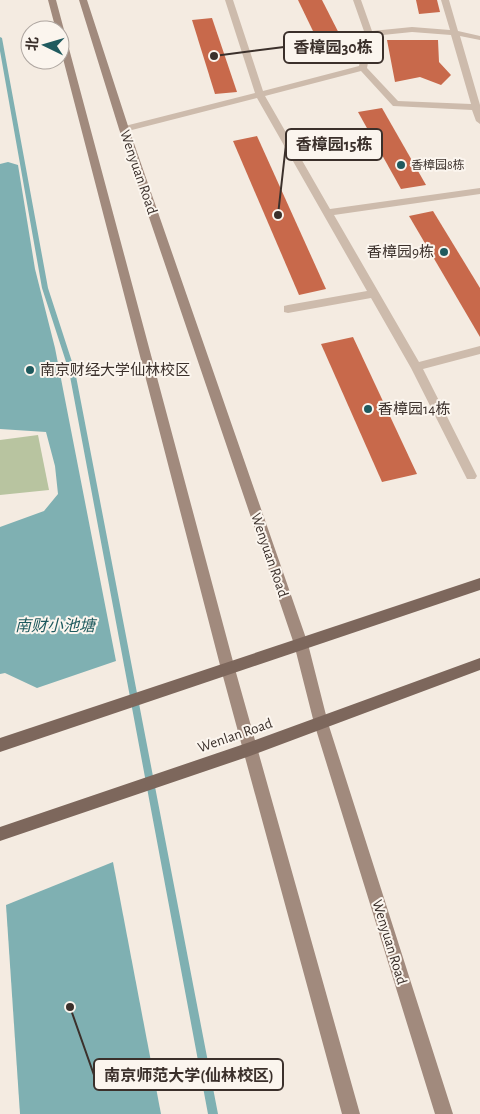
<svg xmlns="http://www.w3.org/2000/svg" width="480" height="1114" viewBox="0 0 480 1114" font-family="'Alegreya Sans','Noto Sans SC',sans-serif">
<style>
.green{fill:#b8c4a0}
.water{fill:#7fb0b2}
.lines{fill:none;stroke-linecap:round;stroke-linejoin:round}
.stream{fill:#7fb0b2;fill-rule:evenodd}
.building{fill:#c8694b}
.minor{fill:#cdbbac;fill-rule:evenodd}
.secondary{fill:#a18a7d;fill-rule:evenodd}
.primary{fill:#7d675c;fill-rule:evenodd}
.poi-dot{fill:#1f5a5e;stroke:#fbf5ee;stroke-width:2}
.labels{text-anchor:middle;stroke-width:4;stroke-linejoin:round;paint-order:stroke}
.far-poi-label{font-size:12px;fill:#3b302b;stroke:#fbf5ee;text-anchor:start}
.street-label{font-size:15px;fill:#3b302b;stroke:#fbf5ee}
.poi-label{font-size:15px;fill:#3b302b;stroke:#fbf5ee;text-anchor:start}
.water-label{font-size:16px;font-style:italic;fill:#1f5a5e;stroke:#fbf5ee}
.leader{fill:none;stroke:#3b302b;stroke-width:2}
.callout-dot{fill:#3b302b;stroke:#fbf5ee;stroke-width:2}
.callout{fill:#fbf5ee;stroke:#3b302b;stroke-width:2}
.callout-label{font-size:16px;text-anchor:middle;font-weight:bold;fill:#3b302b}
</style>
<rect width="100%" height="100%" fill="#f4ebe1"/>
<!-- green -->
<path class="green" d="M38 435 49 490 0 495V440Z"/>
<!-- water -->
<g class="water">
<path d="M8 162 18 165 35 269 55 348 116 661 37 688 5 673 0 674V527L44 511 58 494 55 466 46 432 0 429V164Z"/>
<path d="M113 862 161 1114H20L6 905Z"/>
</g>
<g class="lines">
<!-- stream -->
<path class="stream" d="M0 37 2 38 48 288 75 371 218 1114H208L69 371 42 288 0 51Z"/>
</g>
<!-- building -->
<g class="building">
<path d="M298 0H322L350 55 326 58Z"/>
<path d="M416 0H437L440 12 419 14Z"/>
<path d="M212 18 237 92 215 94 192 20Z"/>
<path d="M387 40H438L439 62 451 75 441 85 420 77 395 82Z"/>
<path d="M382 108 426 185 401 189 358 112Z"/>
<path d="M257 136 326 289 299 295 233 141Z"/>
<path d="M433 211 480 288V337L409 216Z"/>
<path d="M353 337 417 474 382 482 321 344Z"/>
</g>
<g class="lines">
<!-- minor -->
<path class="minor" d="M225 0H233L263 91 359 66 365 34 353 0H361L372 31 412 27 450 30 441 0H449L458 31 480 36V40L460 36 480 105V124L476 121 472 110 393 106 361 71 265 96 330 209 480 188V194L334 215 419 362 480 346V354L423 369 477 476 475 479H467L411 368 371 298 288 313 284 312V306L288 305 367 291 257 98 124 132 119 129 121 127 255 93ZM412 32 451 35 471 104 398 101 367 68 373 36Z"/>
<!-- secondary -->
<g class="secondary">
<path d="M48 0H56L235 669 360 1114H342L221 669 60 47V30H56Z"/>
<path d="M79 0H87L129 129 308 644 328 723 453 1114H435L314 723 294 644 119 129Z"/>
</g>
<!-- primary -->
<g class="primary">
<path d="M480 578V590L0 752V738Z"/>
<path d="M480 658V670L250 756 0 841V827L250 742Z"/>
</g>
</g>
<!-- markers -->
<g class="poi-dot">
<circle cx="401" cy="165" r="5"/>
<circle cx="444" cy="252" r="5"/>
<circle cx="30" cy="370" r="5"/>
<circle cx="368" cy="409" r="5"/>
</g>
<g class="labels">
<!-- far-poi labels -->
<g class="far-poi-label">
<text x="411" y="169">香樟园8栋</text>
</g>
<!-- street labels -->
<g class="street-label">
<text transform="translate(139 172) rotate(71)" y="5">Wenyuan Road</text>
<text transform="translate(270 555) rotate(71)" y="5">Wenyuan Road</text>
<text transform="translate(235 735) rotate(-19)" y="5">Wenlan Road</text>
<text transform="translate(390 942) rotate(73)" y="5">Wenyuan Road</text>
</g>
<!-- poi labels -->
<g class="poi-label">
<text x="434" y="257" text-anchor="end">香樟园9栋</text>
<text x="40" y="375">南京财经大学仙林校区</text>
<text x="378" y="414">香樟园14栋</text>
</g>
<!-- water labels -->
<g class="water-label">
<text x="55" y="631">南财小池塘</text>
</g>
</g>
<!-- callouts -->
<path class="leader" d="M214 56L284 47M278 215L286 144M70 1007L94 1075"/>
<g class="callout-dot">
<circle cx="214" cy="56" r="5"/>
<circle cx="278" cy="215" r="5"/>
<circle cx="70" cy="1007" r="5"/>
</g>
<g class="callout">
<rect x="284" y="32" width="99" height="31" rx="5"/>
<rect x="286" y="129" width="96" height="31" rx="5"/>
<rect x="94" y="1059" width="189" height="31" rx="5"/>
</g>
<g class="callout-label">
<text x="333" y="53">香樟园30栋</text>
<text x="334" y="150">香樟园15栋</text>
<text x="189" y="1081">南京师范大学(仙林校区)</text>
</g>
<!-- north arrow -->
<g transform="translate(45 45) rotate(275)"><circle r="24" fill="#fbf5ee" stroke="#aea6a0"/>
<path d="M0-4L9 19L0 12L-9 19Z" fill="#1f5a5e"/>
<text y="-8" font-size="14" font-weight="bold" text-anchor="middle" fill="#3b302b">北</text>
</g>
</svg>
